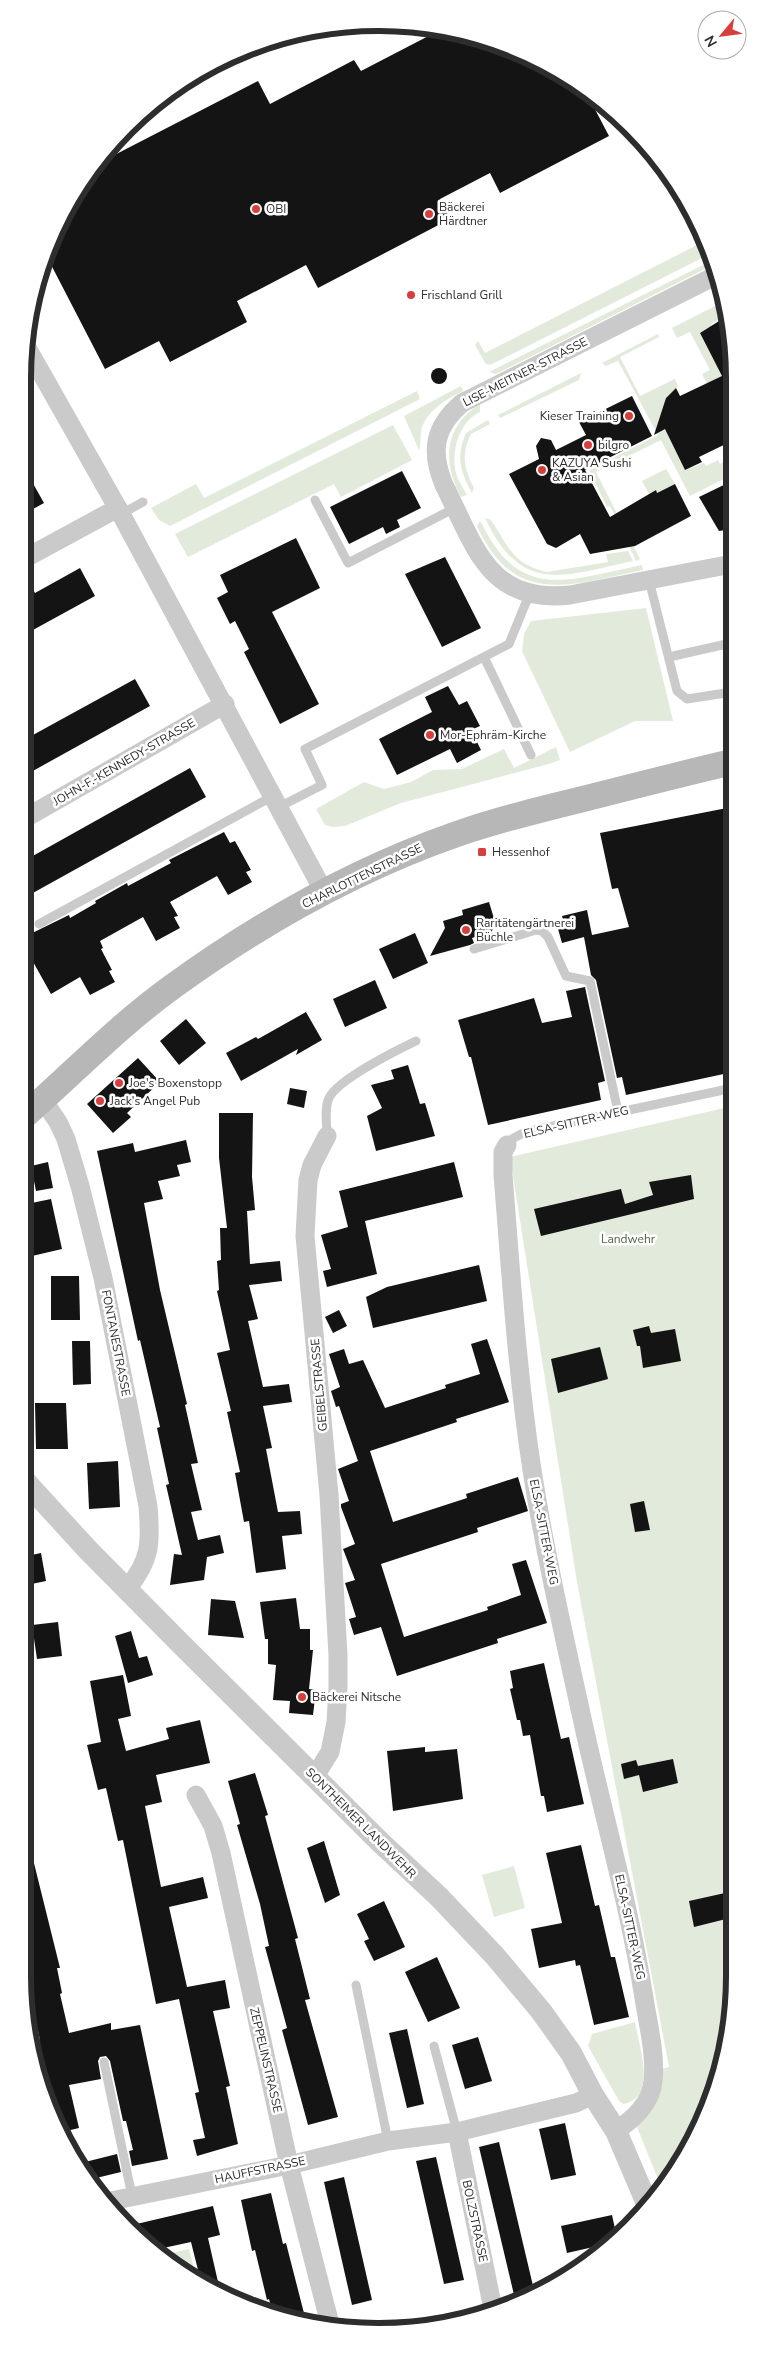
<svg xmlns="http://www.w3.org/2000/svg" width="757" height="2354" viewBox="0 0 757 2354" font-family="'Nunito Sans',sans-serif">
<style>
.green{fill:#e2eadc}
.building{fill:#141414}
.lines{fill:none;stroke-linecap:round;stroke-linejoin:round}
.service{stroke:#cacaca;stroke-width:9}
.minor{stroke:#cacaca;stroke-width:19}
.tertiary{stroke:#cacaca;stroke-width:22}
.secondary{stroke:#b7b7b7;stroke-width:26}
.poi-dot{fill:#d73f3d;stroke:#fff;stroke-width:2}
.labels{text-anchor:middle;stroke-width:5;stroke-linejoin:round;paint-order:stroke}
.poi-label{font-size:12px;fill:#2d2d2d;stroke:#fff;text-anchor:start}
.street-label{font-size:12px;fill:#2d2d2d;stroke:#fff}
.park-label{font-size:12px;fill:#4d653e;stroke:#fff}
.rim{fill:none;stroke:#2d2d2d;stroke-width:6}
</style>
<rect width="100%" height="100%" fill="#fff"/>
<!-- green -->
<g class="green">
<path d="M695 232H701L708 255 490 365 486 364 475 345 478 341 485 353 701 243Z"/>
<path d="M707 263 709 267 496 374 489 372Z"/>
<path d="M723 302 727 316 711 324 712 327 700 333 732 395V432L702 374 710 370 690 332 677 338 672 328Z"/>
<path d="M658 334 659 337 620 357 640 396 675 379 678 386 666 398 661 418 685 470 704 463 706 466 718 460 720 464 732 458V475L690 496 661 440 596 472 640 559 636 561 623 533 624 532 610 506 607 507 589 470 658 435 618 361 606 366 602 363Z"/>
<path d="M581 373 579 380 500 418 498 415Z"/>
<path d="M461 386 463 391C446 399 425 412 421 431 420 437 421 446 419 450L404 416Z"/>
<path d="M417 391 420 399 170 526 159 520 151 508 196 484 204 498Z"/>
<path d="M480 404V412C459 422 451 450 456 473 458 480 463 488 467 495L461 497C442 462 444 426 480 404Z"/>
<path d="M488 420 490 424 471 434C461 454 464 469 474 488L472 493C460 471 456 456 466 433Z"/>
<path d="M393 425 412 460 341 497 334 484 188 557 175 534Z"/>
<path d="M666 469 675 484 657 493 655 490 649 494 642 481Z"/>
<path d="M485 518 491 520C509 547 512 564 547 572L608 562 606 554 628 551 633 561C562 576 522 596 485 518Z"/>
<path d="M479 522H481C520 604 570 579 642 565L643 570C570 585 515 608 477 526Z"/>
<path d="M646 608 673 721H635L570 752 522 651 524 634 531 621Z"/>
<path d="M556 747 560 760 552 763 401 803 345 826 333 827 325 825 316 809 364 782 384 789 411 782 433 770 462 769 504 749 514 768Z"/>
<path d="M733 1106 734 1976C732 1998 731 2022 728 2044 720 2090 692 2152 662 2189L637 2127 659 2070 669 2067 577 1582 510 1157Z"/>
<path d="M514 1866 525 1908 494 1917 482 1875Z"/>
<path d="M635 2022C639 2046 658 2098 623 2104L619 2101 588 2046 592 2034Z"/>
<path d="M189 2249 197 2280 159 2256Z"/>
</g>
<!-- building -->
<g class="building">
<path d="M442 29 556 70 588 96 609 136 500 193 490 173 440 199 450 219 318 288 306 265 237 301 247 322 170 362 159 341 105 369 46 255 50 242 83 180 95 165 258 81 270 104 354 60 361 71Z"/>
<path d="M727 316 731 332 732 441 699 457 702 462 685 470 665 429 654 435 666 398 676 388 680 396 722 376 700 333Z"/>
<circle cx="439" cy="376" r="8"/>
<path d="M632 396 652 436 585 470 610 517 656 490 657 493 675 484 691 516 635 546 590 554 580 534 556 548 547 544 509 474 539 459 536 446 541 438 551 440 556 450 586 435 579 422Z"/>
<path d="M22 464 44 503 22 515Z"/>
<path d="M402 471 421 508 397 520 400 527 386 534 383 527 349 544 330 507Z"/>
<path d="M732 481V529L719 531 699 497Z"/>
<path d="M296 538 320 588 272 612 319 704 280 724 244 652 249 649 235 621 230 624 217 598 228 592 220 575Z"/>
<path d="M445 557 481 628 442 647 405 574Z"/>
<path d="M80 568 95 596 22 636V571L35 593Z"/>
<path d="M135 679 150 706 22 777V741Z"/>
<path d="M448 686 459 705 467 701 480 726 471 730 481 750 457 763 450 749 397 775 379 739 432 712 425 697Z"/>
<path d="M190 768 206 797 22 899V862Z"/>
<path d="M732 807 733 1072 626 1095 622 1077 617 1078 596 980 591 975 584 937 562 943 558 929 565 927 562 916 587 910 592 935 629 927 618 888 612 889 600 833Z"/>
<path d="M224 832 230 843 235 841 251 870 246 872 252 882 228 895 217 876 170 902 178 916 174 917 180 928 156 941 143 917 100 941 103 948 101 949 112 970 109 971 115 982 90 995 80 977 51 994 22 942V938L69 915 70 918 96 903 95 901 127 883 128 886 171 863 169 860Z"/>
<path d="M489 902 496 925 491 932 472 938 474 943 470 945 430 956 445 928 443 921 463 915 462 910Z"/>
<path d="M415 933 428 963 393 979 379 949Z"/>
<path d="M375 980 387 1008 345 1027 333 999Z"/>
<path d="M585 987 605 1081 598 1083 601 1100 488 1125 471 1057H469L458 1020 534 998 542 1023 572 1017 566 991Z"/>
<path d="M306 1012 322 1040 296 1055 298 1049 241 1081 226 1053 256 1037 258 1039Z"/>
<path d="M186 1019 206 1043 179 1065 160 1041Z"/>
<path d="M138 1058 160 1082 127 1113 131 1117 113 1133 87 1104Z"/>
<path d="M408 1065 420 1104 425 1103 435 1136 376 1151 367 1116 382 1108 371 1085 394 1079 391 1070Z"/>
<path d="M290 1088 307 1091 304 1108 287 1104Z"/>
<path d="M219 1113H253L252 1177 255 1210 247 1211 250 1264 280 1261 282 1281 249 1285 258 1319 248 1321 263 1387 289 1384 292 1402 263 1406 272 1448 266 1449 278 1512 300 1511 302 1534 282 1536 286 1569 256 1573 249 1521 244 1522 235 1473 240 1472 227 1412 231 1411 217 1353 230 1350 217 1291 219 1290 217 1261 221 1260 220 1228H227L219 1158Z"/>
<path d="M186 1140 191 1162 177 1165 180 1176 158 1181 163 1199 144 1203 160 1290 187 1404 185 1405 198 1463 191 1464 202 1510 191 1512 198 1540 220 1535 224 1553 207 1557 204 1580 170 1585 174 1554 182 1555 166 1485 169 1484 157 1428 160 1427 140 1340 138 1341 97 1151 133 1143 135 1152Z"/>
<path d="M48 1162 53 1188 36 1191 31 1166Z"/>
<path d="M454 1162 463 1197 365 1221 377 1274 327 1287 323 1271 331 1269 321 1235 348 1227 339 1191Z"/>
<path d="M691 1175 694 1199 541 1236 534 1209 621 1189 625 1204 653 1195 649 1182Z"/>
<path d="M51 1199 62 1249 32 1256 22 1205Z"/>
<path d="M479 1265 487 1301 373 1328 366 1297 387 1287Z"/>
<path d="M51 1276H79L80 1320H51Z"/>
<path d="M339 1310 347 1326 333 1333 325 1317Z"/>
<path d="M649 1326 651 1333 675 1329 681 1361 643 1368 640 1346H637L633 1330Z"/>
<path d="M487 1339 509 1402 456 1419 457 1422 370 1451 393 1522 467 1498 466 1494 518 1477 528 1511 477 1528 478 1532 381 1564 404 1637 488 1610 487 1607 521 1595 512 1564 526 1560 547 1623 497 1639 498 1643 397 1676 381 1627 354 1635 349 1619 356 1617 345 1583 355 1580 343 1549 355 1544 341 1507V1504L349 1501 338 1469 358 1461 339 1406 336 1407 331 1391 340 1387 329 1354 344 1349 349 1364 363 1360 385 1408 446 1388 445 1385 480 1374 471 1344Z"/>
<path d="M72 1341H90L91 1384 73 1385Z"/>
<path d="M600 1347 608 1379 558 1393 551 1359Z"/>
<path d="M35 1403H66L68 1449H36Z"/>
<path d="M118 1461 120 1507 89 1509 87 1463Z"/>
<path d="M644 1501 650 1530 635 1532 630 1504Z"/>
<path d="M41 1553 46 1581 22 1586V1557Z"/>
<path d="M296 1598 300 1629H310V1650H313L309 1689 316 1690 313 1715 289 1713 290 1701 273 1700 276 1665 268 1664V1639H265L260 1602Z"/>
<path d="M211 1599 235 1601 244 1638 208 1635Z"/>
<path d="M58 1622 62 1656 37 1659 32 1625Z"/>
<path d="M131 1631 139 1658 147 1656 153 1675 128 1683 115 1636Z"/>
<path d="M544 1663 561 1739 569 1737 584 1804 547 1812 544 1796H541L530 1735 523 1736 520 1720H517L510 1689 513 1688 510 1671Z"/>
<path d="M123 1675 131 1716 118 1719 126 1751 169 1739 166 1728 200 1720 210 1763 156 1775 162 1802 145 1806 161 1887 203 1877 208 1898 169 1907 187 1987 225 1980 230 2008 213 2011 230 2086 226 2087 238 2144 197 2156 193 2140 205 2138 195 2093 199 2092 179 1999 156 2004 123 1840 118 1841 106 1788 98 1790 87 1745 101 1742 90 1681Z"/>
<path d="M425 1747V1752L457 1749 463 1799 393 1811 387 1751Z"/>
<path d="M673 1759 678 1783 643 1792 639 1775 624 1779 621 1764 636 1760 638 1766Z"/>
<path d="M255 1773 268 1815 265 1816 298 1938 295 1939 310 1999 305 2000 338 2117 308 2125 282 2030 287 2028 265 1947 269 1946 260 1904 237 1825 240 1824 228 1781Z"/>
<path d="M324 1841 340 1895 325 1903 307 1848Z"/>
<path d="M29 1843 60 1968H57L62 1993 60 1994 69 2033 111 2023V2030L140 2025 168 2159 132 2166 129 2151 133 2150 126 2121H123L110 2061 106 2056 100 2057 98 2061 101 2079 69 2085 79 2128 62 2132 49 2111 41 2084 35 2048 37 2047 36 2040H40L26 1975H29L22 1937V1844Z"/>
<path d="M581 1845 595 1906 599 1905 611 1957H615L629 2017 594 2025 580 1965 576 1966 575 1960 539 1968 531 1929 562 1923 546 1853Z"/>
<path d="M734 1891V1917L694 1927 689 1901Z"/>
<path d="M384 1901 405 1947 374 1961 364 1941 369 1939 357 1914Z"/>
<path d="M437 1957 460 2008 428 2022 405 1972Z"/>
<path d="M407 2029 424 2104 407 2108 389 2033Z"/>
<path d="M478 2037 492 2081 465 2089 452 2045Z"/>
<path d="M565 2123 576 2175 551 2180 539 2129Z"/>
<path d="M499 2142 534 2290 515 2299 479 2147Z"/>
<path d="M117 2154 121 2172 92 2179 81 2163Z"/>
<path d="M436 2157 464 2280 444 2284 416 2161Z"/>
<path d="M344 2177 372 2300 352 2305 324 2182Z"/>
<path d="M271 2193 283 2244 286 2243 306 2321 272 2310 269 2299 267 2300 255 2250 252 2251 241 2200Z"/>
<path d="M213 2206 220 2235 208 2238 221 2295 201 2282 191 2242 154 2250 128 2226Z"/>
<path d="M612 2215 617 2238 611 2243 567 2253 561 2226Z"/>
</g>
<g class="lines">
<!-- service -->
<g class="service">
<path d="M315 500 348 563 455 508"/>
<path d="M121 514 143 502"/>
<path d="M649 580 677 691 687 699 732 692"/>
<path d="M484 657 531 755"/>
<path d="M669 657 731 643 732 646"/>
<path d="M279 807 322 785 305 749 509 644 529 595"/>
<path d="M39 924 273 796"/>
<path d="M474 949 536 930 542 931 548 937 566 976 590 981 618 1112"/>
<path d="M327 1136C327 1124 324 1108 329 1098 337 1080 397 1050 416 1041"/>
<path d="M507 1145 512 1139 525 1132 733 1088"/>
<path d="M356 1985 388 2141"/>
<path d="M434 2046 457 2132"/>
<path d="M104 2062 132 2196"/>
</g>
<!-- minor -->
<g class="minor">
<path d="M715 276 462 403C434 427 430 451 444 485 475 546 488 604 570 595L732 564"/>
<path d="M26 346 121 514 324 892"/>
<path d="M22 560 118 508"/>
<path d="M22 820 225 704"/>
<path d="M43 1100 58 1122 66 1139 80 1186 103 1278 148 1506C151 1543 151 1560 127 1589"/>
<path d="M507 1145 503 1152V1175C511 1274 517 1372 532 1470 545 1553 564 1636 582 1718 602 1811 629 1903 644 1998 648 2024 656 2055 653 2081 651 2104 633 2119 616 2131"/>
<path d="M315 1776 330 1752 336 1722 338 1688V1655L329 1495 305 1236 308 1180 312 1165 327 1136"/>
<path d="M196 1795 213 1826 221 1853 289 2165 331 2328"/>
<path d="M457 2132 493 2309"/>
<path d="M106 2202 289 2165 388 2141 457 2132 576 2103 593 2095"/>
</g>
<!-- tertiary -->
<path class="tertiary" d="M22 1478 88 1550 177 1640 379 1841 439 1897 495 1956 541 2011 571 2053 593 2095 616 2131 648 2206"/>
<!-- secondary -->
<path class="secondary" d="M22 1118C72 1074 118 1026 172 987 259 924 356 869 457 834 497 820 538 810 579 800 630 787 681 774 732 762"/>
</g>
<!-- markers -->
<g class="poi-dot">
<circle cx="256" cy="209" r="5"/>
<circle cx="429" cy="214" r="5"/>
<circle cx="411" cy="295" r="5"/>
<circle cx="629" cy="416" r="5"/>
<circle cx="588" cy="445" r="5"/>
<circle cx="542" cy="470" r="5"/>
<circle cx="430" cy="735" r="5"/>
<rect x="477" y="847" width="10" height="10" rx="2.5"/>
<circle cx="466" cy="930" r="5"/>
<circle cx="119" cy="1083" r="5"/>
<circle cx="100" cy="1101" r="5"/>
<circle cx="302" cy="1697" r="5"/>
</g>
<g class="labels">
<!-- poi labels -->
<g class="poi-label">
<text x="439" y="211">Bäckerei<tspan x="439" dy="14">Härdtner</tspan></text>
<text x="266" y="213">OBI</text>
<text x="421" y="299">Frischland Grill</text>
<text x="619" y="420" text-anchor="end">Kieser Training</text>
<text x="598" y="449">bilgro</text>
<text x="552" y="467">KAZUYA Sushi<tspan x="552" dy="14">&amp; Asian</tspan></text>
<text x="440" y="739">Mor-Ephräm-Kirche</text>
<text x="492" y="856">Hessenhof</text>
<text x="476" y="927">Raritätengärtnerei<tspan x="476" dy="14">Büchle</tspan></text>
<text x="129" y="1087">Joe's Boxenstopp</text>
<text x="110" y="1105">Jack's Angel Pub</text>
<text x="312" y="1701">Bäckerei Nitsche</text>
</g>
<!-- street labels -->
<g class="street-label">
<text transform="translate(525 372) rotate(-27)" y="4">LISE-MEITNER-STRASSE</text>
<text transform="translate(124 762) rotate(-30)" y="4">JOHN-F.-KENNEDY-STRASSE</text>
<text transform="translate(362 876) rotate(-26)" y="4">CHARLOTTENSTRASSE</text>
<text transform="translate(576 1122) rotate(-13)" y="4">ELSA-SITTER-WEG</text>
<text transform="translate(116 1343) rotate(79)" y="4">FONTANESTRASSE</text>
<text transform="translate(319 1385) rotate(-95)" y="4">GEIBELSTRASSE</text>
<text transform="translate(544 1532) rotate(79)" y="4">ELSA-SITTER-WEG</text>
<text transform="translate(361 1823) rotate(45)" y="4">SONTHEIMER LANDWEHR</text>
<text transform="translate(630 1927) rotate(78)" y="4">ELSA-SITTER-WEG</text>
<text transform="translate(266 2060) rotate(77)" y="4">ZEPPELINSTRASSE</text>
<text transform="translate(260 2170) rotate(-12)" y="4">HAUFFSTRASSE</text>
<text transform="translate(475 2221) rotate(78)" y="4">BOLZSTRASSE</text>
</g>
<!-- park labels -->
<g class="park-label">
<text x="628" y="1243">Landwehr</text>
</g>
</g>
<!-- crop -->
<path d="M0 0H757V2354H0ZM378 31H379A347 347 0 0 1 726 378V1976A347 347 0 0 1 379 2323H378A347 347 0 0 1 31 1976V378A347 347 0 0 1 378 31Z" fill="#fff" fill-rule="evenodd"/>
<path class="rim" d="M378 31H379A347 347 0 0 1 726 378V1976A347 347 0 0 1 379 2323H378A347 347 0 0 1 31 1976V378A347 347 0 0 1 378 31Z"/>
<!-- north arrow -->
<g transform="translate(722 35) rotate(241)"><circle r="24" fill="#ffffff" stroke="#ababab"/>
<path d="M0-4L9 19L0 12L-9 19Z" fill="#d73f3d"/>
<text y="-8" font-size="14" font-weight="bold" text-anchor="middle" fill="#2d2d2d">N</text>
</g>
</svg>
